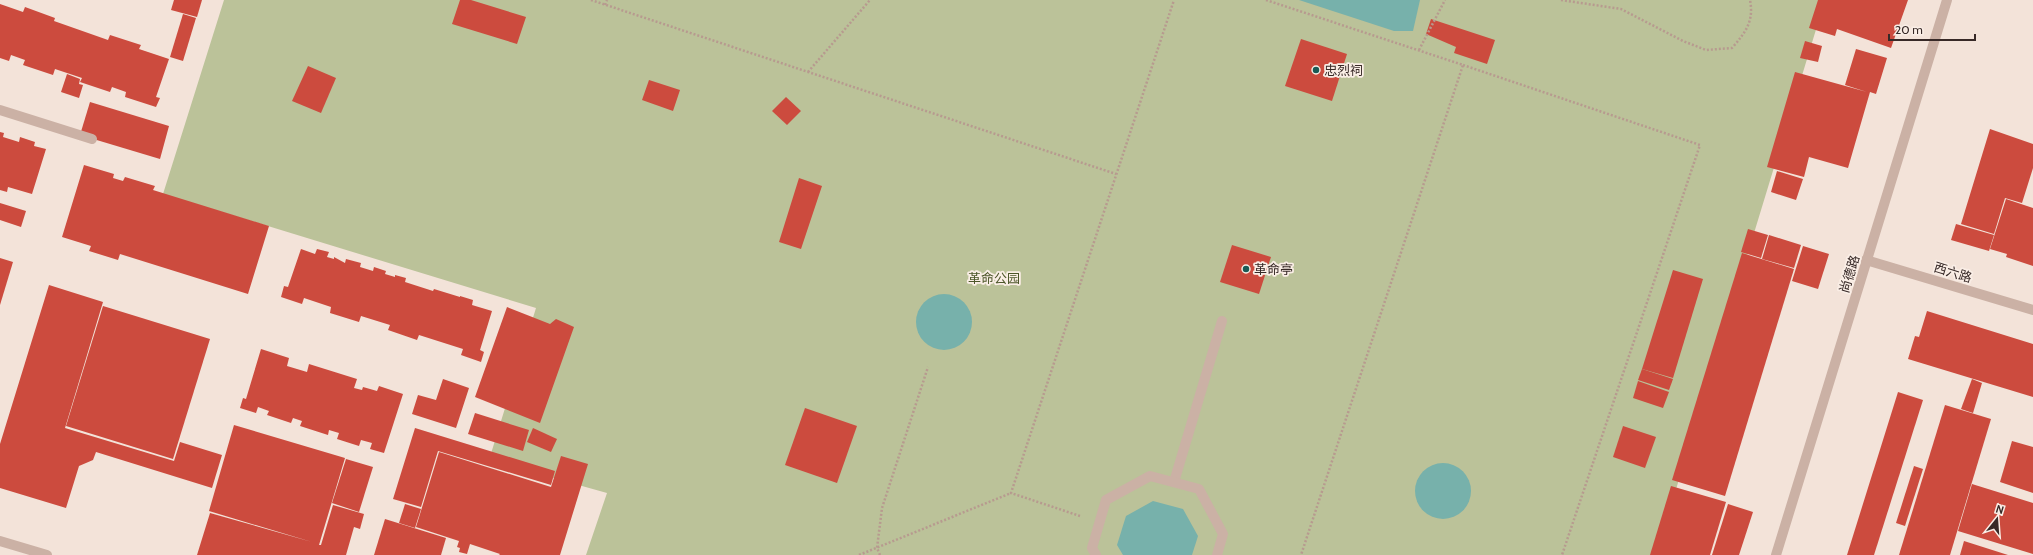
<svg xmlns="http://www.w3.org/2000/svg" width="2033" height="555" viewBox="0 0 2033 555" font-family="Cabin,'Noto Sans SC',sans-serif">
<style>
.green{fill:#bbc299}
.water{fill:#77b1ab}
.building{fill:#cc4b3e}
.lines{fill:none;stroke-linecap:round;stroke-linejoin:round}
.path{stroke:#b79a8f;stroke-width:2.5;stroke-dasharray:2 2;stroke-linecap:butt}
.service{stroke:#cbb1a5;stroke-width:10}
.pedestrian{stroke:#cbb1a5;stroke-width:10}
.minor{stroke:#cbb1a5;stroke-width:10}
.tertiary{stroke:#cbb1a5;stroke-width:10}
.poi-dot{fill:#1a5a55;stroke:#faeee6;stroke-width:1.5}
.labels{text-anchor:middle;stroke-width:3.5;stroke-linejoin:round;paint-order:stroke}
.poi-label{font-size:13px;fill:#372927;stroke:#faeee6;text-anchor:start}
.street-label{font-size:13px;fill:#372927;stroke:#faeee6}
.park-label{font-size:13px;fill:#4c5629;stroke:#faeee6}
</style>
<rect width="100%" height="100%" fill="#f3e3d9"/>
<!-- green -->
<path class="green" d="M224 0H1825L1656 555H586L607 493 489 460 536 308 163 194Z"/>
<!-- water -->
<g class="water">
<path d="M1299 0H1420L1413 31H1394Z"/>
<circle cx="944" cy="322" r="28"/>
<circle cx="1443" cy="491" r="28"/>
<path d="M1153 501 1183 509 1198 536 1192 555H1123L1117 545 1126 516Z"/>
</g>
<!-- building -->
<g class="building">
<path d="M174 0H202L197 17 171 10Z"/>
<path d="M460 0H471L526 17 517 44 452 24Z"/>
<path d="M1818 0H1908L1891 48 1837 29 1835 36 1809 28Z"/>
<path d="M0 4 23 12 25 7 55 18 54 21 108 40 110 35 141 45 139 49 169 59 156 97 160 98 156 107 125 97 126 92 112 87 110 92 80 82 82 78 55 69 53 75 23 65 25 60 11 55 9 61 0 58Z"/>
<path d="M183 14 196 18 183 61 170 57Z"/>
<path d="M1431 19 1495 40 1487 64 1454 53 1456 47 1426 34Z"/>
<path d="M1301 39 1347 54 1332 101 1285 86Z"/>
<path d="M1805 41 1822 46 1818 62 1800 58Z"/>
<path d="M1856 49 1887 58 1876 94 1870 92 1848 168 1809 157 1804 177 1767 167 1795 72 1867 92 1845 85Z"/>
<path d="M308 66 336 78 321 113 292 101Z"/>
<path d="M67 74 80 79 79 84 83 85 79 98 61 92Z"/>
<path d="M649 80 680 90 673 111 642 100Z"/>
<path d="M786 97 801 111 787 125 772 111Z"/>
<path d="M90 102 169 126 160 159 80 135Z"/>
<path d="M1990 129 2033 144V168L2022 203 2005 198 1994 234 1961 224Z"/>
<path d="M0 132 4 133 3 137 19 142 20 137 35 142 34 146 46 149 32 194 8 187 7 192 0 190Z"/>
<path d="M84 165 114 174 113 178 123 181 125 177 155 186 153 190 269 226 248 294 120 254 118 260 89 251 91 246 62 237Z"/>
<path d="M1777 171 1803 179 1796 200 1771 192Z"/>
<path d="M799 178 822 186 801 249 779 242Z"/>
<path d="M2006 199 2033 208V266L2006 257 2007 254 1990 249Z"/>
<path d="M0 203 26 211 21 227 0 220Z"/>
<path d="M1956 224 1994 235 1989 251 1951 240Z"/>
<path d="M1748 229 1768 235 1761 258 1741 252Z"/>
<path d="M1769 235 1801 245 1794 268 1762 259Z"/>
<path d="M1232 245 1271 257 1259 294 1220 282Z"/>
<path d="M1803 246 1829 254 1818 289 1792 281Z"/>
<path d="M301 249 315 254 317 249 329 252 327 257 334 259V257L345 263 346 259 361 263 360 267 373 271 374 267 386 271 385 274 395 277V275L406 278 405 282 433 291 434 289 460 297V296L473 300 472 305 492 311 480 350 484 352 481 362 461 355 463 349 419 335 417 340 388 330 390 325 361 316 359 322 330 313 331 307 304 298 302 304 281 297 284 286 288 287Z"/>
<path d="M1742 253 1794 269 1725 496 1672 480Z"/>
<path d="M0 258 13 262 0 305Z"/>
<path d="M1673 270 1703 279 1673 378 1642 369Z"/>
<path d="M49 285 103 302 65 428 174 461 180 442 222 455 212 488 96 452 93 460 79 466 66 508 0 488V444Z"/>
<path d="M103 306 210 339 173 459 66 426Z"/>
<path d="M507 307 550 324 556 319 574 327 540 423 475 397Z"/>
<path d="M1927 311 2033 344V397L1908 359 1915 336 1919 337Z"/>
<path d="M261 349 289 358 287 366 307 372 309 364 357 379 354 388 362 390 363 387 377 391 379 386 403 394 384 453 370 449 372 443 361 440 359 446 337 439 339 433 329 430 328 435 300 426 302 421 293 418 291 423 267 415 269 411 258 407 256 413 240 408 243 398 246 399Z"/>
<path d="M1642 369 1673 379 1669 390 1638 380Z"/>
<path d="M443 379 469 388 456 428 412 414 418 395 436 400Z"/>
<path d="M1972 379 1982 383 1973 413 1961 409Z"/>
<path d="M1638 381 1669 392 1663 408 1633 398Z"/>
<path d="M1898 392 1923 400 1874 555H1847Z"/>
<path d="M1945 405 1991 419 1950 555H1899Z"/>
<path d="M805 408 857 426 837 483 785 465Z"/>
<path d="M475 413 529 430 523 451 468 434Z"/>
<path d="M234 425 345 458 319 545H321L333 505 364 514 360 529 354 527 346 555H197L210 513 312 542 209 511Z"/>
<path d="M1623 426 1656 437 1645 468 1613 457Z"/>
<path d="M415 428 555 471 551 485 438 451 421 507 393 499Z"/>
<path d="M533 428 557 439 551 452 527 442Z"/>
<path d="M2012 441 2033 447V493L2000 482Z"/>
<path d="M439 452 551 487 561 456 588 464 560 555H499L500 554 470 544 467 554 459 552 460 548 457 547 459 541 416 527Z"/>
<path d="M346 459 373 467 359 512 332 503Z"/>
<path d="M1914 466 1923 469 1905 526 1896 523Z"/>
<path d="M1972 484 2033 503V554L1958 531Z"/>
<path d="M1671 486 1726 502 1710 555H1650Z"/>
<path d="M405 504 421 509 415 528 399 523Z"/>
<path d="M1728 504 1753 512 1739 555H1712Z"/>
<path d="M385 519 446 538 441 555H374Z"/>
<path d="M1964 541 2008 555H1960Z"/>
</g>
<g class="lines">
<!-- path -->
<g class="path">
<path d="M591 0 1116 174"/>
<path d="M1266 0 1463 65 1301 555"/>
<path d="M1561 0 1621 9 1683 41 1706 50 1732 48C1746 32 1754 21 1750 0"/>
<path d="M605 5 607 0"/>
<path d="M1419 50 1445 0"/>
<path d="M1463 65 1700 145 1562 555"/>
<path d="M808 72 870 0"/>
<path d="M1080 516 1011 493 1174 0"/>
<path d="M859 555 1011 493"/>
<path d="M880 555 877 548 882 508 928 367"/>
</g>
<!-- service -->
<path class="service" d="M0 110 92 139"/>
<!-- pedestrian -->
<g class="pedestrian">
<path d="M1174 482 1222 321"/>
<path d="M1096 555 1092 548 1106 500 1150 476 1199 489 1223 534 1217 555"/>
</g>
<!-- minor -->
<g class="minor">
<path d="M1866 260 2033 310"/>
<path d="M0 541 47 555"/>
</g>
<!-- tertiary -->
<path class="tertiary" d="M1776 555 1947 0"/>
</g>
<!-- markers -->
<g class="poi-dot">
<circle cx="1316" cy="70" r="4"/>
<circle cx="1246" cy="269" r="4"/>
</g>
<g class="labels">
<!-- poi labels -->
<g class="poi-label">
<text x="1324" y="75">忠烈祠</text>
<text x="1254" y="274">革命亭</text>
</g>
<!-- street labels -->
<g class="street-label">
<text transform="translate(1953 272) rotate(17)" y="5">西六路</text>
<text transform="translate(1849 274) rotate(-73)" y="5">尚德路</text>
</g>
<!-- park labels -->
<g class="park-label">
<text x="994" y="283">革命公园</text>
</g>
</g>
<!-- north arrow -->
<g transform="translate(1997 519) rotate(17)" stroke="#faeee6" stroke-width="3" paint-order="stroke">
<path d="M0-3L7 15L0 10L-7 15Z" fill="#372927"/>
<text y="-6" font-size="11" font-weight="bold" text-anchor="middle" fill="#372927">N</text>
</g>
<!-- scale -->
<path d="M1889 34v6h86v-6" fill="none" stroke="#372927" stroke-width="2"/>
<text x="1895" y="34" font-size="12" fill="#372927" stroke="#faeee6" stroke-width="3" paint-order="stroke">20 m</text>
</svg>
